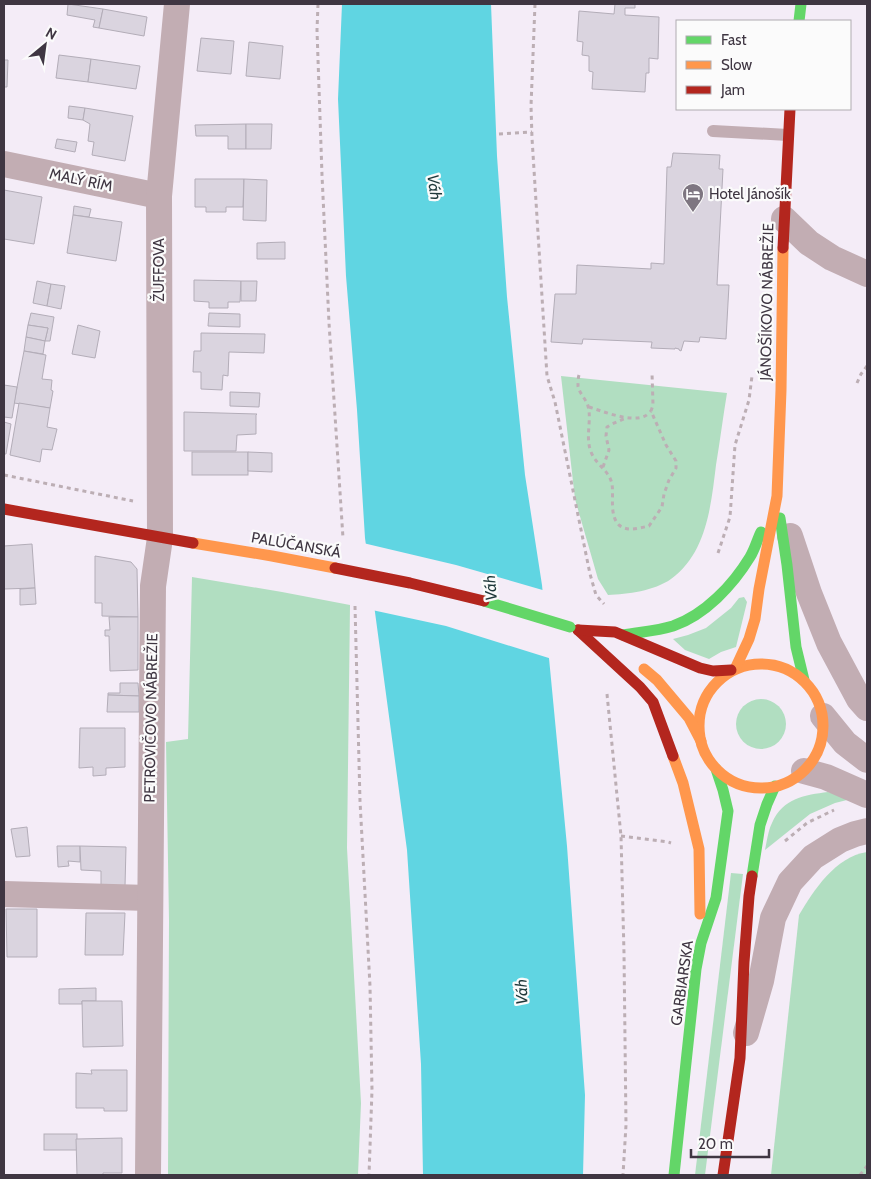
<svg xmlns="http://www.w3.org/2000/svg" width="871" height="1179" viewBox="0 0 871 1179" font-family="Cabin,sans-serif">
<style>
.green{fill:#b1dec1}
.water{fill:#60d5e2}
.pier{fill:#f4ecf7}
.building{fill:#dad4df;stroke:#b3adb8}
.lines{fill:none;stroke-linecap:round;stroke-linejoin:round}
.path{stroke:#bcaeb4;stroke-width:3;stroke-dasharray:4 4;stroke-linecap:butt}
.lane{stroke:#c2adb3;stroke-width:12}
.street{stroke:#c2adb3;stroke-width:26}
.fast{stroke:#63d668;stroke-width:11}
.slow{stroke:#ff974d;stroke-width:11}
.jam{stroke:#b3261e;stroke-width:11}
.fast-bridge{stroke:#63d668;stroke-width:11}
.jam-bridge{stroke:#b3261e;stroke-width:11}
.labels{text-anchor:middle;stroke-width:4.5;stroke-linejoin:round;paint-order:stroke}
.street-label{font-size:15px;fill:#3f3642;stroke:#fbfbfb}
.poi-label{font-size:15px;fill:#3f3642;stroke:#fbfbfb;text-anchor:start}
.water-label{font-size:16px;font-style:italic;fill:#1f383a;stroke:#fbfbfb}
</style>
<rect width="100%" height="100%" fill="#f4ecf7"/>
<!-- green -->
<g class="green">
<path d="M561 376 727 393C723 417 720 441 716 465 711 505 707 553 671 579 654 591 628 594 608 595L598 579 575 499Z"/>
<path d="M192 577 282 592 350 605 347 848 361 1103 358 1175H168L169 920 166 742 188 739Z"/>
<path d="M744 597 747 602 736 647 721 652 709 659 685 650 673 639 688 635 706 628 731 608 739 598Z"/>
<circle cx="761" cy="724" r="25"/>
<path d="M828 792 851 799 835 803 810 814 765 850C767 841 768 831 772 823 783 798 805 795 828 792Z"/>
<path d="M867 852V1175H771L799 915C814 890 835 857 867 852Z"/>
<path d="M731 873 743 874 705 1175H695Z"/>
</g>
<!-- water -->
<path class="water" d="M342 4H491L497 156 507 297 525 475 542 585 567 846 585 1095 583 1175H423L421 1064 407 850 365 538 357 410 346 276 338 99Z"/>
<!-- pier -->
<path class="pier" d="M363 543 456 565 546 591 552 659 446 626 372 610Z"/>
<!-- building -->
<g class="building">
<path d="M68 4 103 9 99 28 93 27 95 20 67 15Z"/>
<path d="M615 4H635V8H625V15L659 17 658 59 649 58V73H646L645 92 592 89 593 72 589 71V56L582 55 583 42 577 41 579 11 614 14Z"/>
<path d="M103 9 147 17 144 36 99 28Z"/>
<path d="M201 38 234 41 231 74 197 71Z"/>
<path d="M249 42 283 46 280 79 246 76Z"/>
<path d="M59 55 91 59 88 82 56 78Z"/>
<path d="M91 59 140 66 136 89 88 82Z"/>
<path d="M4 60H8L7 87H4Z"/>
<path d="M69 106 85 108 83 120 68 118Z"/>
<path d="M85 108 133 116 125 161 92 155 94 142 88 141 90 124 83 120Z"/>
<path d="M246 124V149H228V136H196L195 125Z"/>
<path d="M246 124H272L271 149H246Z"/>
<path d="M57 139 77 142 75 152 55 148Z"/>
<path d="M673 153 720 155 719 169H723L717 285H729L726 339 700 337 699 342 684 341 681 351 679 350V349L675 348V349L651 348 652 342 583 339 582 344 551 342 555 294H576L577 265 651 269V263L664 264 667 167H671Z"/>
<path d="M195 179H244L243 207H226V212H206V207H195Z"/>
<path d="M244 179 267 180 266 221 243 220Z"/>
<path d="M4 190 42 197 34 244 4 239Z"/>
<path d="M74 206 91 209 89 217 73 215Z"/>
<path d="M73 215 122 222 116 261 67 253Z"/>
<path d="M285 242V259H257V243Z"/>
<path d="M194 280 241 281 240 302H228V308H209V302L194 301Z"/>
<path d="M37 281 51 284 47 306 33 303Z"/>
<path d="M241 281H257L256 301H241Z"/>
<path d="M51 284 65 286 61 309 47 306Z"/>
<path d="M31 313 54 317 50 341H45L48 328 28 325Z"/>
<path d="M209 313 240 314V327L208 326Z"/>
<path d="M28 325 48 328 45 341 26 337Z"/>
<path d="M78 325 100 331 95 358 72 354Z"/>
<path d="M201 333 265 334 264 353 229 352 228 376 223 375 222 390 201 389V372H193L194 351H201Z"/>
<path d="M26 337 45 341 43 354 24 351Z"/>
<path d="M24 351 46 355 42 379 52 380 51 390 53 391 50 408 14 403Z"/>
<path d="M4 385 17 387 12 418 4 417Z"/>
<path d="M230 392 260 393 259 407 230 406Z"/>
<path d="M19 403 50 408 47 427 57 429 52 450 42 449 40 462 10 455Z"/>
<path d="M184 412 257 414 256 415V434L237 435 236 451H184Z"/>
<path d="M4 422 11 424 6 454H4Z"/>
<rect x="192" y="452" width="56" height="23"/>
<path d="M248 452 272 453V472L248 471Z"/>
<path d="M32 544 35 588 4 589V546Z"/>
<path d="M95 556 131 562 137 569 138 617 102 616V603H95Z"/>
<path d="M35 588 36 604 20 605V589Z"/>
<path d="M109 617H138V670L110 671 109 636H105V630H110Z"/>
<path d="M120 683H138L139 696 108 695V693H120Z"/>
<path d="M108 695 139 696V712H107Z"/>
<path d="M80 728H125V767L106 768V775L93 776V767L79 768Z"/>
<path d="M27 827 30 856 16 857 11 829Z"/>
<path d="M57 846H80V862L68 861 69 866 58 867Z"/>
<path d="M80 846 126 847 125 886H101V871L81 870Z"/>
<path d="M6 909H37V957H7Z"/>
<path d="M86 913H125L123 955H85Z"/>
<path d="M96 988V1001H82V1004H59V989Z"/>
<path d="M82 1001H122L123 1046 83 1047Z"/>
<path d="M91 1070H127V1111H104V1108H76V1073L92 1074Z"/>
<rect x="44" y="1134" width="33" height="16"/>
<path d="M122 1138V1173H103V1175H77L76 1139Z"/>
</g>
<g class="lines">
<!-- path -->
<g class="path">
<path d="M318 4 317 30 322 175 329 323 343 538"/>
<path d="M535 4 531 106 532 138 547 376 555 402 590 574 596 595 604 604"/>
<path d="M499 134 532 132"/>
<path d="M579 375C578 378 578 383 578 386 579 393 586 399 588 406 592 420 585 437 591 452 596 465 609 470 612 484 614 497 609 515 619 525 627 532 639 528 649 526L662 507 664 494 669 480 676 468V461L666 445 651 411 653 405 652 373"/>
<path d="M857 383 861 374 867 366"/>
<path d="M589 407C602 411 631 423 645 416 646 416 650 412 651 411"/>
<path d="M603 467 609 450 606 436 607 427 612 424 626 418"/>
<path d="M4 475 133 501"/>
<path d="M718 553 730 517 735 445 749 400 752 376"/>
<path d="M355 606 360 801 370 986 372 1090 369 1175"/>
<path d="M607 694 621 836 624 953 626 1125 623 1175"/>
<path d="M621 836 668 842 671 843"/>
<path d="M785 841 807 823 834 810"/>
<path d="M860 1175 867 1166"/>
</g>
<!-- lane -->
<path class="lane" d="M713 131 788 135"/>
<!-- street -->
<g class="street">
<path d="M4 164 159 196"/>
<path d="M784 219 809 243 832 258 867 274"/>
<path d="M790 536 809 593 829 643 859 699 867 708"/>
<path d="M823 716 845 743 867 760"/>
<path d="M804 771 826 777 867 795"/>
<path d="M4 894 149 898"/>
<path d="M746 1033 761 981 773 918 790 882 813 857 840 840 855 834 867 831"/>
<path d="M148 1175 153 586 160 538 159 196 177 4"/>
</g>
<!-- fast -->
<g class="fast">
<path d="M799 21 801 4"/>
<path d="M780 518 787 565 796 647 804 680"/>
<path d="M623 635C640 632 657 631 673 626 705 615 733 585 750 557 755 549 757 540 761 532"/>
<path d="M752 876 760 825 767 804 775 786"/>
<path d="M674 1175 696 969 701 943 716 898 728 811 723 790 716 769"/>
</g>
<!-- slow -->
<g class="slow">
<path d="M193 543 272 556 335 568"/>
<circle cx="761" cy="726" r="62"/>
<path d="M644 669 657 680 689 718 701 741"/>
<path d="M735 669 749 639 755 619 759 589 777 496 781 390 783 248"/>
<path d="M673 756 683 783 699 849 700 914"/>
</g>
<!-- jam -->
<g class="jam">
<path d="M783 248 790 109"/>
<path d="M4 509 193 543"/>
<path d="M578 630 640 687 653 702 673 756"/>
<path d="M578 630 615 632 700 668 713 671 731 670"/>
<path d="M723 1175 740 1058 744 962 749 896 752 876"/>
</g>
<!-- fast-bridge -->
<path class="fast-bridge" d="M484 601 570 627"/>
<!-- jam-bridge -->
<path class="jam-bridge" d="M335 568 410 583 484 601"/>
</g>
<!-- icons -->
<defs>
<g id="hotel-pin" transform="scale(1.125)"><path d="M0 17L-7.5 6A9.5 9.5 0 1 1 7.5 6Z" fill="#7e7681" stroke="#fbfbfb"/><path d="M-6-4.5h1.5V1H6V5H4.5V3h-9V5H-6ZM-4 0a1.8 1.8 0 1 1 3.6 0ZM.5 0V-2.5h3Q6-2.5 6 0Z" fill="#fff"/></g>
</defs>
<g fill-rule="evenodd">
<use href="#hotel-pin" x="693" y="194"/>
</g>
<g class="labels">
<!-- street labels -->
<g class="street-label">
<text transform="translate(81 180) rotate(12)" y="5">MALÝ RÍM</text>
<text transform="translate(159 270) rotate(-90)" y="5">ŽUFFOVA</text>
<text transform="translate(767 302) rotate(-89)" y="5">JÁNOŠÍKOVO NÁBREŽIE</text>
<text transform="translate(296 545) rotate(10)" y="5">PALÚČANSKÁ</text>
<text transform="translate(151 718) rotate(-89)" y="5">PETROVIČOVO NÁBREŽIE</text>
<text transform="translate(682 983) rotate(-82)" y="5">GARBIARSKA</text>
</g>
<!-- poi labels -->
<g class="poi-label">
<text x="709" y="199">Hotel Jánošík</text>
</g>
<!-- water labels -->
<g class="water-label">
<text transform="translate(435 187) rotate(82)" y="6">Váh</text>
<text transform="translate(490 588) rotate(-95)" y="6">Váh</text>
<text transform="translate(521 992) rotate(-92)" y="6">Váh</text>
</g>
</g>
<!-- border -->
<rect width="871" height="1179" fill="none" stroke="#3f3642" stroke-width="10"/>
<!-- legend -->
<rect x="676" y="20" width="175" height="90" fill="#fbfbfb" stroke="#b0acb1"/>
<rect x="686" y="36" width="25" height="8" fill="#63d668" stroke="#b0acb1"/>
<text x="721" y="45" font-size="15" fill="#3f3642">Fast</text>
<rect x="686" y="61" width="25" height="8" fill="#ff974d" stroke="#b0acb1"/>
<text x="721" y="70" font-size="15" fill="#3f3642">Slow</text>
<rect x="686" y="86" width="25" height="8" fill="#b3261e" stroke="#b0acb1"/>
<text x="721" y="95" font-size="15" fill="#3f3642">Jam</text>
<!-- north arrow -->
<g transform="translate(45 45) rotate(29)" stroke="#fbfbfb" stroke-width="4" paint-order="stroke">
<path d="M0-4L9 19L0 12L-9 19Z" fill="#3f3642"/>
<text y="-8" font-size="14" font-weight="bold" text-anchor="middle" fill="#3f3642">N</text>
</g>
<!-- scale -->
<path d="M691 1149v8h78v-8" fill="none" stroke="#3f3642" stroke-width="2.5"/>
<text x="698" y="1149" font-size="15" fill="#3f3642" stroke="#fbfbfb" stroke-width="4" paint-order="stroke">20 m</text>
</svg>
